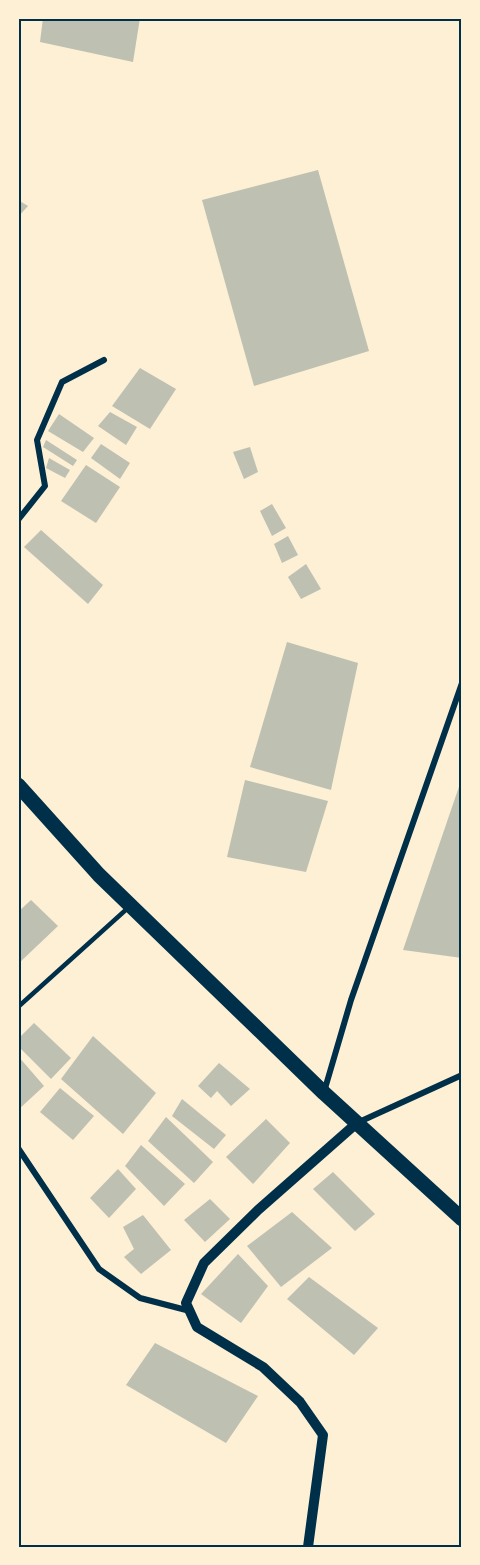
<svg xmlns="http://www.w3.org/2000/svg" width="480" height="1565" viewBox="0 0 480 1565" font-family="'Roboto Serif',serif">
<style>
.building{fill:#bec0b2}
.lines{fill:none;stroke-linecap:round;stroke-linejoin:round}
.service{stroke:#003049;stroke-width:4.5}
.minor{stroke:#003049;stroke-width:6}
.tertiary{stroke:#003049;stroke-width:10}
.primary{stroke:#003049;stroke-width:15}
.neatline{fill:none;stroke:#003049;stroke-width:2}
</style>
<rect width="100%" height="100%" fill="#fdf0d5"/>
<!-- building -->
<g class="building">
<path d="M43 18H140L133 62 40 42Z"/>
<path d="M318 170 369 351 254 386 202 200Z"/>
<path d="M18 200 28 206 18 217Z"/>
<path d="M140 368 176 389 150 429 112 406Z"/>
<path d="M110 412 137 427 126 445 98 426Z"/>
<path d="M59 414 94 438 83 452 48 431Z"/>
<path d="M46 440 77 460 73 466 43 447Z"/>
<path d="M101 444 130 463 120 479 91 458Z"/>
<path d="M250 447 258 472 244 479 233 452Z"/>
<path d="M49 458 70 470 65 478 46 468Z"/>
<path d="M86 465 120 487 96 523 61 501Z"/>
<path d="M272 504 286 528 272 536 260 511Z"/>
<path d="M41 530 103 585 88 604 24 547Z"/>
<path d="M288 536 298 555 282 563 274 544Z"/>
<path d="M306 564 321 589 301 599 288 577Z"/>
<path d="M287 642 358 663 331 790 250 767Z"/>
<path d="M462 778V958L403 950Z"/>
<path d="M245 780 328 801 306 872 227 857Z"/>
<path d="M31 900 58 926 18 964V912Z"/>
<path d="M34 1023 71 1058 51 1079 18 1046V1039Z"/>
<path d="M93 1036 156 1093 123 1134 61 1079Z"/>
<path d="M18 1056 44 1086 18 1110Z"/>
<path d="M219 1063 250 1089 231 1106 217 1091 211 1098 198 1086Z"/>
<path d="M60 1088 94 1116 73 1140 40 1112Z"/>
<path d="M182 1099 226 1135 214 1149 172 1116Z"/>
<path d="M166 1117 213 1162 194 1183 148 1141Z"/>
<path d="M266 1119 290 1143 253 1184 226 1157Z"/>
<path d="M141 1145 185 1184 164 1206 125 1166Z"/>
<path d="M118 1169 136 1189 109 1218 90 1198Z"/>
<path d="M333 1172 375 1214 355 1231 313 1189Z"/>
<path d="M210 1199 230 1219 205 1242 184 1220Z"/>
<path d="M292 1212 332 1248 281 1287 247 1246Z"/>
<path d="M143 1215 171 1250 141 1274 124 1257 134 1249 123 1227Z"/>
<path d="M238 1254 268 1286 241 1323 201 1294Z"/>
<path d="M309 1277 378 1328 354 1355 287 1299Z"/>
<path d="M155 1343 258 1396 226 1443 126 1385Z"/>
</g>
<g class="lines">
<!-- service -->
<path class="service" d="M18 1007 129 907"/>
<!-- minor -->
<g class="minor">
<path d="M18 520 45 486 37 440 62 382 104 360"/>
<path d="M324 1092 351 1000 462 683"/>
<path d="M359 1122 462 1075"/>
<path d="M18 1148 99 1269 140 1298 190 1311"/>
</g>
<!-- tertiary -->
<path class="tertiary" d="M308 1547 323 1435 300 1402 263 1367 197 1327 186 1303 204 1263 258 1210 358 1122"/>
<!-- primary -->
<path class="primary" d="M18 785 99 875 324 1093 462 1219"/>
</g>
<!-- border -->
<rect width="480" height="1565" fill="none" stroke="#fdf0d5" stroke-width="39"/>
<rect x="20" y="20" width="440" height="1526" class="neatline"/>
</svg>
